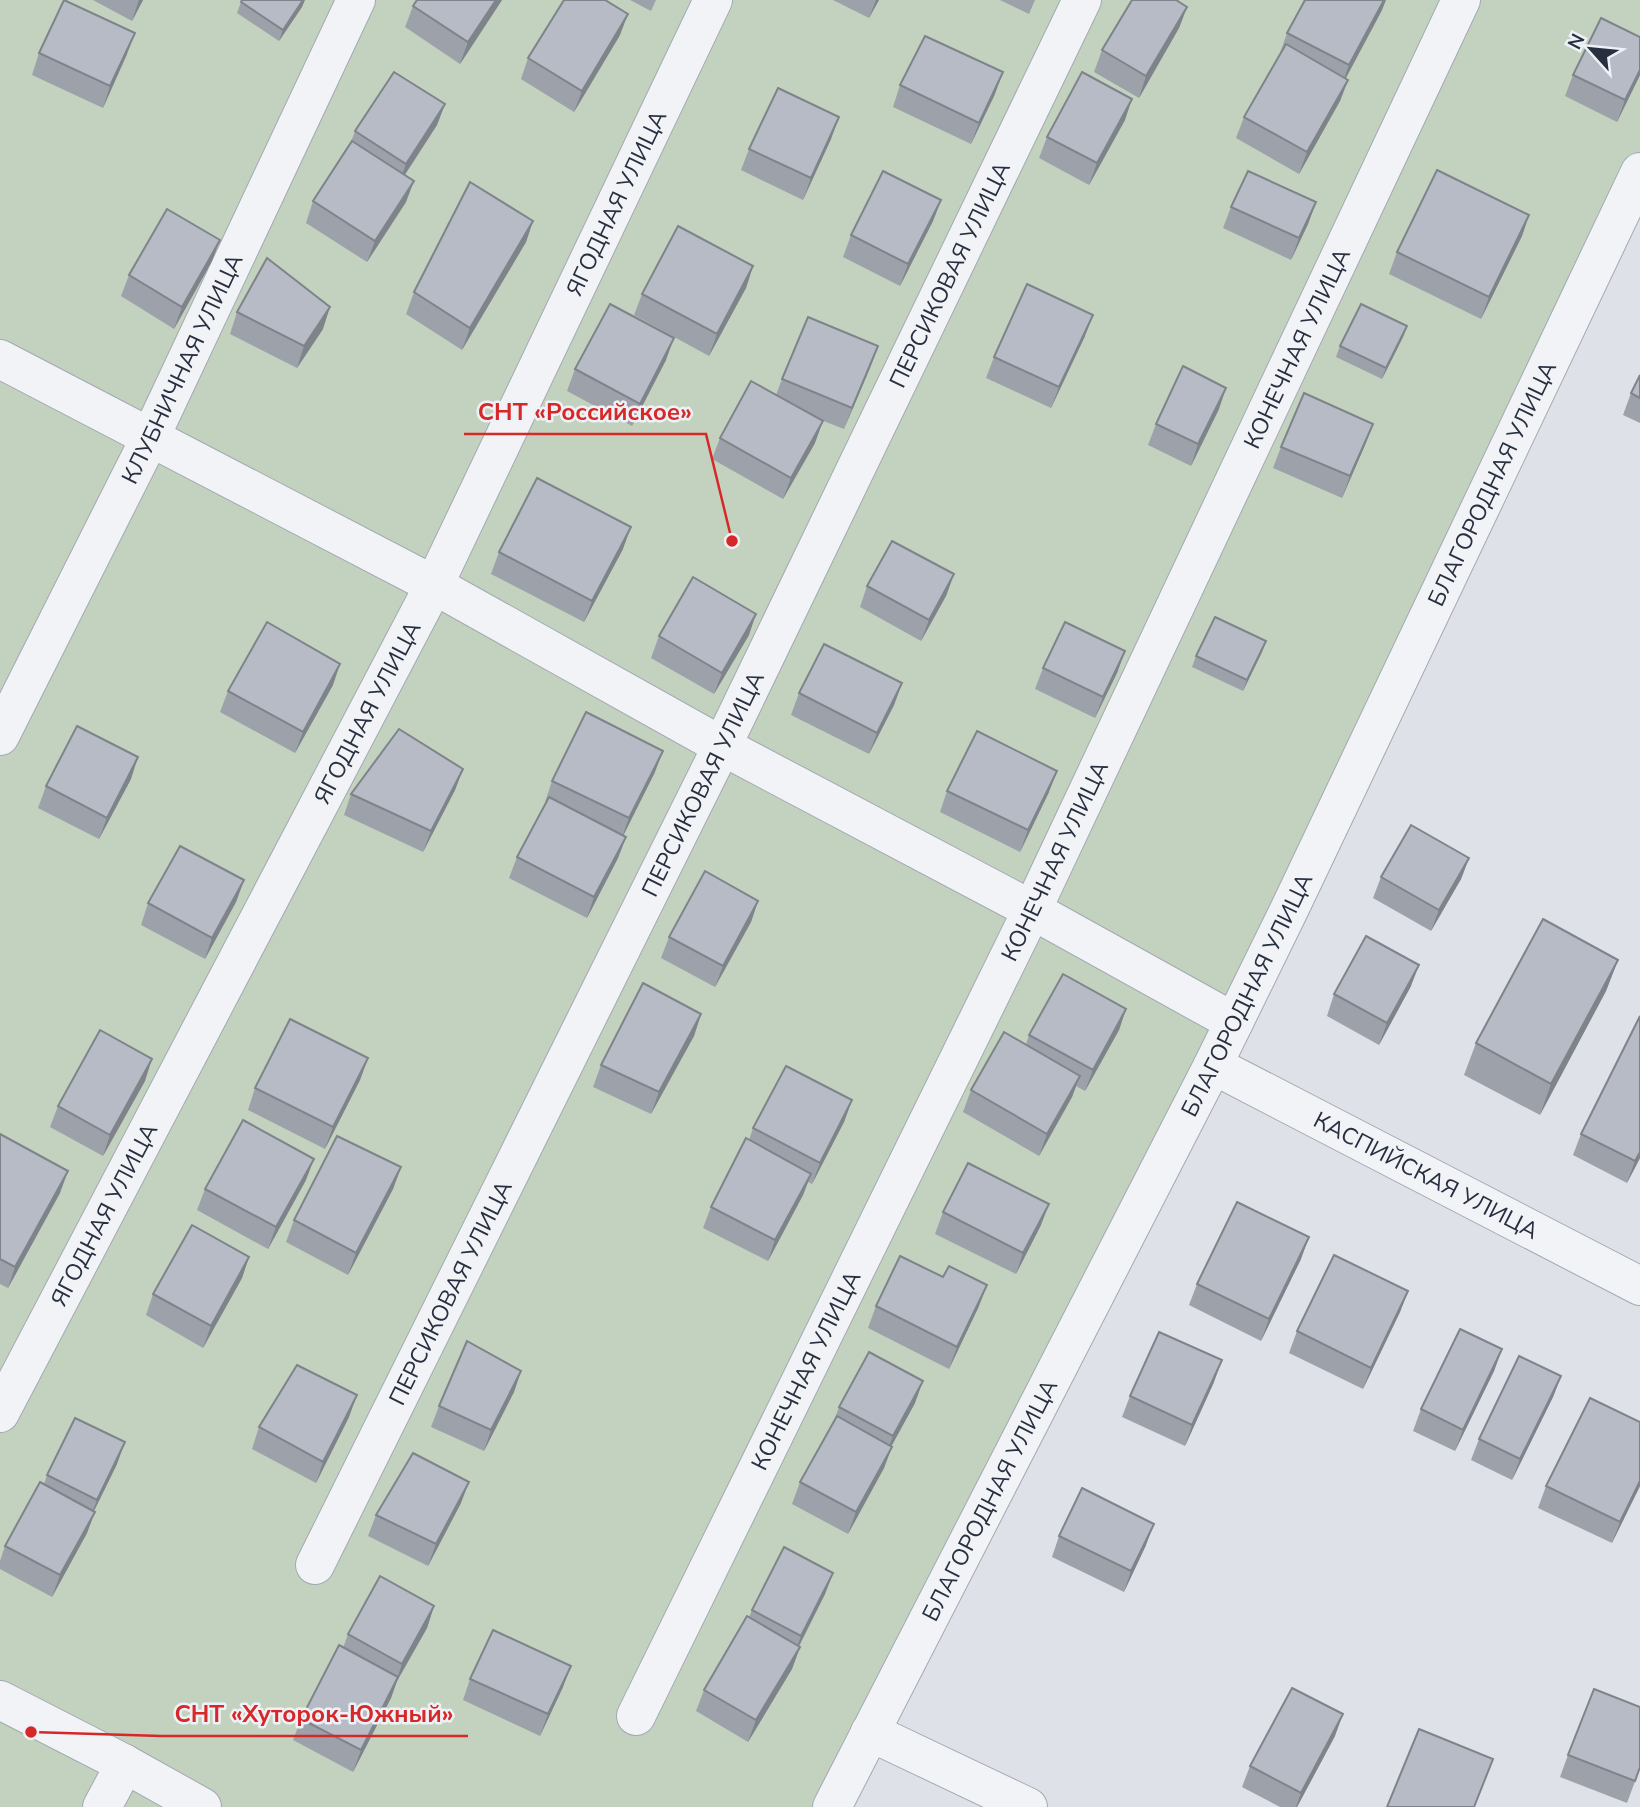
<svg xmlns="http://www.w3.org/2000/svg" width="1640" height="1807" viewBox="0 0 1640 1807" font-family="'Nunito Sans',sans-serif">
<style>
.green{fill:#c3d2bf}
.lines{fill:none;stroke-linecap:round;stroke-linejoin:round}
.minor-casing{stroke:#a3a9b2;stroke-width:40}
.minor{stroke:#f1f3f6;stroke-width:38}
.wall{fill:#9da1a9}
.shaded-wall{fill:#7f838a}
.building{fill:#b6bbc5;stroke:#7f838a;stroke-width:2}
.labels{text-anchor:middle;stroke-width:5;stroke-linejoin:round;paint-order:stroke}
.street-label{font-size:23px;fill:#272f40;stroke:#eef1f6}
.leader{fill:none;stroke:#d62828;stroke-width:2.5}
.callout-dot{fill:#d62828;stroke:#eef1f6;stroke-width:2.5}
.callout-label{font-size:24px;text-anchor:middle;font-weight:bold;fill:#d62828;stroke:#eef1f6;stroke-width:5;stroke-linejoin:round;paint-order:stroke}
</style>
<rect width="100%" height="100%" fill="#dee2e8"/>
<!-- green -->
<path class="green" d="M0 0H1640V172L832 1807H0Z"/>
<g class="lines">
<!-- minor casing -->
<g class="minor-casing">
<g id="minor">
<path d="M0 359 434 585 722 746 1032 910 1234 1022"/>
<path id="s1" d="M0 736 150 438 356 0"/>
<path id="s2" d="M1213 1065 1640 1286"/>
<path id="s3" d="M0 1413 434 585 713 0"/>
<path id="s4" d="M315 1565 722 746 1082 0"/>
<path d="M0 1700 125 1764 202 1807"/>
<path id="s5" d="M636 1716 1032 910 1461 0"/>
<path d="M870 1732 1028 1807"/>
<path d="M102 1807 125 1764"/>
<path id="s6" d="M832 1807 1213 1065 1289 910 1640 172"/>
</g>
</g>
<!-- minor -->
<use href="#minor" class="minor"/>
</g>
<!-- wall -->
<g class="wall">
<path d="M93 0H143L132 21Z"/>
<path d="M502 0 460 64 405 27 413 6Z"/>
<path d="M630 0H656L651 11Z"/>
<path d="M833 0H879L869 18Z"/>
<path d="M1000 0H1035L1029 14Z"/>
<path d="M241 2 302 7 279 41 237 13Z"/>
<path d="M1187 7 1179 28 1139 98 1094 72 1102 50Z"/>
<path d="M1382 10 1346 78 1348 80 1340 101 1299 174 1236 138 1244 117 1280 53 1287 33Z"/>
<path d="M620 35 574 112 521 79 528 58Z"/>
<path d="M39 53 127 54 103 108 32 75Z"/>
<path d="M1573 75H1640L1617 122 1565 96Z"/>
<path d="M900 85 995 94 971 144 893 107Z"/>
<path d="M445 104 437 125 405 175 406 202 367 262 306 223 313 201 351 142 355 131Z"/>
<path d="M1125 120 1089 185 1039 158 1047 137Z"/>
<path d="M831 139 803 200 741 170 749 149Z"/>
<path d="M941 200 933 221 900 286 843 257 851 235Z"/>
<path d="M1316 202 1308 224 1291 260 1223 228 1231 207Z"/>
<path d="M1529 215 1522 236 1481 319 1389 274 1397 252Z"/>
<path d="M533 221 526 242 462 350 406 314 414 292Z"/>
<path d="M212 261 174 329 121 296 129 275Z"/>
<path d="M753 266 746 288 709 356 634 315 642 294Z"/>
<path d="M237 312 323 329 297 368 230 334Z"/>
<path d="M1407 326 1403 337 1382 379 1336 357 1340 346Z"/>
<path d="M1085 336 1051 408 986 378 994 357Z"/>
<path d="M878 346 844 429 816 418 815 443 783 499 712 459 720 438 776 395 782 379Z"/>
<path d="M666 360 632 426 567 391 575 369Z"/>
<path d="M1640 375V423L1623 415 1631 393Z"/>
<path d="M1219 409 1191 466 1148 445 1156 424Z"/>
<path d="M1373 424 1365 445 1342 498 1273 468 1281 447Z"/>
<path d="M623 549 584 622 491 574 499 552Z"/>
<path d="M954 574 946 596 921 641 860 607 867 586Z"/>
<path d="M749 635 714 694 651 658 659 636Z"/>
<path d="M1125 651 1117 673 1095 718 1035 689 1043 668Z"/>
<path d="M1262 652 1243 691 1192 667 1196 656Z"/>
<path d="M902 683 894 705 869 754 791 715 799 693Z"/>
<path d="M333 685 295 753 220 712 228 691Z"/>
<path d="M463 769 455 790 423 852 344 815 351 794Z"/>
<path d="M655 772 623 836 626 837 618 858 587 918 509 878 517 857 546 803 545 802 552 781Z"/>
<path d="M131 779 99 839 38 808 46 786Z"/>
<path d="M947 791 1049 792 1020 852 940 812Z"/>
<path d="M1469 858 1461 879 1431 931 1373 898 1381 877Z"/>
<path d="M244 880 236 902 205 959 141 925 148 903Z"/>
<path d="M758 901 751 922 715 987 661 958 669 937Z"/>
<path d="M1618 960 1606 991 1540 1115 1464 1075 1476 1043Z"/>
<path d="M1411 986 1379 1045 1327 1016 1334 994Z"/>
<path d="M1126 1009 1119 1030 1085 1091 1076 1086 1072 1097 1039 1156 963 1112 971 1090 1026 1044 1029 1035Z"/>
<path d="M701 1014 694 1036 651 1114 593 1087 601 1065Z"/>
<path d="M368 1058 360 1080 325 1149 248 1110 255 1088Z"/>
<path d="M145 1081 103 1156 50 1127 58 1106Z"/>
<path d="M852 1100 844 1122 812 1184 808 1182 803 1195 768 1261 703 1228 711 1207 749 1140 753 1128Z"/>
<path d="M0 1134 60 1193 8 1288 0 1284Z"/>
<path d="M1581 1134 1640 1158 1627 1183 1573 1155Z"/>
<path d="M401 1167 393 1189 348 1275 286 1242 294 1220Z"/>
<path d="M306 1180 268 1249 197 1210 205 1189Z"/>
<path d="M943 1212 1041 1225 1016 1274 935 1234Z"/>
<path d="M249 1257 242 1278 203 1348 146 1315 153 1294Z"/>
<path d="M1301 1259 1261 1341 1189 1305 1197 1284Z"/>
<path d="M1408 1291 1400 1312 1363 1389 1289 1353 1297 1331Z"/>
<path d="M876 1306H979L949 1369 868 1328Z"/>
<path d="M1502 1349 1494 1371 1455 1451 1413 1431 1421 1409Z"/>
<path d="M521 1371 514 1392 484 1451 431 1427 439 1406Z"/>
<path d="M1561 1376 1553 1397 1512 1480 1471 1460 1479 1439Z"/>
<path d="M1214 1382 1185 1446 1122 1417 1130 1396Z"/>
<path d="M915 1403 891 1446 884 1468 848 1534 792 1504 800 1482 835 1418 839 1407Z"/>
<path d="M349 1417 316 1483 252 1449 259 1427Z"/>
<path d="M117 1464 94 1511 87 1533 52 1597 0 1569V1561L5 1546 44 1484 47 1475Z"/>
<path d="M1546 1486H1640L1612 1543 1538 1508Z"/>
<path d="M461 1503 428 1566 368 1536 376 1515Z"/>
<path d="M1059 1536 1146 1545 1124 1592 1052 1557Z"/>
<path d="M833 1573 825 1594 799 1647H800L792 1669 748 1742 696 1711 704 1690 749 1617 752 1610Z"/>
<path d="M434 1606 427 1628 397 1681 391 1698 353 1772 293 1740 301 1719 343 1648 348 1634Z"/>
<path d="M470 1679 563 1687 540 1736 463 1700Z"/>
<path d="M1335 1736 1297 1807H1280L1242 1787 1250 1766Z"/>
<path d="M1568 1755 1640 1768 1627 1803 1560 1777Z"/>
</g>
<!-- shaded-wall -->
<g class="shaded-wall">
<path d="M139 0H143L132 21Z"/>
<path d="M303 0H305L302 7 279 41 283 30Z"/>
<path d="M496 0H502L460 64 468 42Z"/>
<path d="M876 0H879L869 18Z"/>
<path d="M1384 0H1386L1382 10 1341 87 1349 65Z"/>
<path d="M1187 7 1179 28 1139 98 1146 76Z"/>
<path d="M628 14 620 35 574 112 582 91Z"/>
<path d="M135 33 127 54 103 108 110 86Z"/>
<path d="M1640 70V75L1617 122 1625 100Z"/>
<path d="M1003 72 995 94 971 144 979 123Z"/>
<path d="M1348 80 1340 101 1299 174 1307 152Z"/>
<path d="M1132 99 1125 120 1089 185 1097 163Z"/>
<path d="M445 104 437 125 398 185 406 164Z"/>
<path d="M839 117 831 139 803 200 811 178Z"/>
<path d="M414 181 406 202 367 262 375 241Z"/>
<path d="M941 200 933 221 900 286 908 264Z"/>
<path d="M1316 202 1308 224 1291 260 1299 238Z"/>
<path d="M1529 215 1522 236 1481 319 1489 297Z"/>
<path d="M533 221 526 242 462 350 470 328Z"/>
<path d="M220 240 212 261 174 329 182 307Z"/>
<path d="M753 266 746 288 709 356 717 334Z"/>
<path d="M330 307 323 329 297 368 304 346Z"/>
<path d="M1093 315 1085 336 1051 408 1059 387Z"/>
<path d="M1407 326 1403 337 1382 379 1386 368Z"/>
<path d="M674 338 666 360 632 426 640 404Z"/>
<path d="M878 346 870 368 844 429 852 408Z"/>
<path d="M1226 388 1219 409 1191 466 1198 444Z"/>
<path d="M823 421 815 443 783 499 791 478Z"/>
<path d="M1373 424 1365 445 1342 498 1350 476Z"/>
<path d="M631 527 623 549 584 622 592 601Z"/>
<path d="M954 574 946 596 921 641 929 620Z"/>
<path d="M756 614 749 635 714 694 722 673Z"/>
<path d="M1266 641 1262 652 1243 691 1247 680Z"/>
<path d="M1125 651 1117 673 1095 718 1103 697Z"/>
<path d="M340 664 333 685 295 753 303 732Z"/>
<path d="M902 683 894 705 869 754 877 733Z"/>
<path d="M663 751 655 772 621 840 629 818Z"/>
<path d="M138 757 131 779 99 839 107 818Z"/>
<path d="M463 769 455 790 423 852 431 831Z"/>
<path d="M1057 771 1049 792 1020 852 1028 830Z"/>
<path d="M626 837 618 858 587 918 594 897Z"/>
<path d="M1469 858 1461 879 1431 931 1439 910Z"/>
<path d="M244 880 236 902 205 959 212 938Z"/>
<path d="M758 901 751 922 715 987 723 966Z"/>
<path d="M1618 960 1606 991 1540 1115 1551 1084Z"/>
<path d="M1419 965 1411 986 1379 1045 1387 1023Z"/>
<path d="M1126 1009 1119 1030 1085 1091 1093 1070Z"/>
<path d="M701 1014 694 1036 651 1114 659 1092Z"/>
<path d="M368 1058 360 1080 325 1149 333 1127Z"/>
<path d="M152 1059 145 1081 103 1156 110 1135Z"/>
<path d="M1080 1076 1072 1097 1039 1156 1047 1134Z"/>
<path d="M852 1100 844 1122 812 1184 820 1163Z"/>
<path d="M1640 1152V1158L1627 1183 1635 1161Z"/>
<path d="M314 1159 306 1180 268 1249 276 1227Z"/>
<path d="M401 1167 393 1189 348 1275 356 1253Z"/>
<path d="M68 1171 60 1193 8 1288 15 1267Z"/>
<path d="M811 1174 803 1195 768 1261 775 1240Z"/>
<path d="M1049 1204 1041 1225 1016 1274 1023 1253Z"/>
<path d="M1309 1237 1301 1259 1261 1341 1269 1319Z"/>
<path d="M249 1257 242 1278 203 1348 211 1326Z"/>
<path d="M987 1285 979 1306 949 1369 957 1347Z"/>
<path d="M1408 1291 1400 1312 1363 1389 1371 1368Z"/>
<path d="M1502 1349 1494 1371 1455 1451 1463 1430Z"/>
<path d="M1222 1360 1214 1382 1185 1446 1192 1425Z"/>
<path d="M521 1371 514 1392 484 1451 491 1430Z"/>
<path d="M1561 1376 1553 1397 1512 1480 1520 1459Z"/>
<path d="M923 1381 915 1403 885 1458 893 1436Z"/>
<path d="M357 1395 349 1417 316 1483 323 1462Z"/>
<path d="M125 1442 117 1464 89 1521 97 1500Z"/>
<path d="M892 1447 884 1468 848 1534 856 1512Z"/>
<path d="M1640 1481V1486L1612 1543 1620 1522Z"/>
<path d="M469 1482 461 1503 428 1566 436 1544Z"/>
<path d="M95 1512 87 1533 52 1597 60 1575Z"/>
<path d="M1154 1524 1146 1545 1124 1592 1131 1571Z"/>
<path d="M833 1573 825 1594 793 1657 801 1636Z"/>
<path d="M434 1606 427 1628 397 1681 391 1698 353 1772 361 1750 396 1682 402 1664Z"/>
<path d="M800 1647 792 1669 748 1742 756 1720Z"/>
<path d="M571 1666 563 1687 540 1736 548 1714Z"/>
<path d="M1343 1714 1335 1736 1297 1807H1296L1301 1793Z"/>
</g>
<!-- building -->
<g class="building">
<path d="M64 0 135 33 110 86 39 53Z"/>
<path d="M242 0H303L283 30 241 2Z"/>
<path d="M417 0H496L468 42 413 6Z"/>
<path d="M564 0H605L628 14 582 91 528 58Z"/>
<path d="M1132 0H1176L1187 7 1146 76 1102 50Z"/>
<path d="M1305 0H1384L1349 65 1287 33Z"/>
<path d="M1601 18 1640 37V70L1625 100 1573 75Z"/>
<path d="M925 36 1003 72 979 123 900 85Z"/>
<path d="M1286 44 1348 80 1307 152 1244 117Z"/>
<path d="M394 72 445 104 406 164 355 131Z"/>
<path d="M1082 72 1132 99 1097 163 1047 137Z"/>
<path d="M778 88 839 117 811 178 749 149Z"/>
<path d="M352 141 414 181 375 241 313 201Z"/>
<path d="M1437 170 1529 215 1489 297 1397 252Z"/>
<path d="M883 171 941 200 908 264 851 235Z"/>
<path d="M1248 171 1316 202 1299 238 1231 207Z"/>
<path d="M470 182 533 221 470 328 414 292Z"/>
<path d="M167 209 220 240 182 307 129 275Z"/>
<path d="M678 226 753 266 717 334 642 294Z"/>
<path d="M267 258 330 307 304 346 237 312Z"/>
<path d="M1027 284 1093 315 1059 387 994 357Z"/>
<path d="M610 304 674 338 640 404 575 369Z"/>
<path d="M1361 304 1407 326 1386 368 1340 346Z"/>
<path d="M808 317 878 346 852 408 782 379Z"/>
<path d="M1183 366 1226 388 1198 444 1156 424Z"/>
<path d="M1640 375V398L1631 393Z"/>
<path d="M751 381 823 421 791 478 720 438Z"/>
<path d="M1304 393 1373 424 1350 476 1281 447Z"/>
<path d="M537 478 631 527 592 601 499 552Z"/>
<path d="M892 541 954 574 929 620 867 586Z"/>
<path d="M693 577 756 614 722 673 659 636Z"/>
<path d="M1215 617 1266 641 1247 680 1196 656Z"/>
<path d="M267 622 340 664 303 732 228 691Z"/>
<path d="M1065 622 1125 651 1103 697 1043 668Z"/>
<path d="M824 644 902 683 877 733 799 693Z"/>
<path d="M586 712 663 751 629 818 552 781Z"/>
<path d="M77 726 138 757 107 818 46 786Z"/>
<path d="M399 729 463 769 431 831 351 794Z"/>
<path d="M977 731 1057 771 1028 830 947 791Z"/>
<path d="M549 797 626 837 594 897 517 857Z"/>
<path d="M1411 825 1469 858 1439 910 1381 877Z"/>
<path d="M180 846 244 880 212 938 148 903Z"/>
<path d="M705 871 758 901 723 966 669 937Z"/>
<path d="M1543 919 1618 960 1551 1084 1476 1043Z"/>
<path d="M1366 936 1419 965 1387 1023 1334 994Z"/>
<path d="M1063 974 1126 1009 1093 1070 1029 1035Z"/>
<path d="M643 983 701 1014 659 1092 601 1065Z"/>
<path d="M1640 1016V1152L1635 1161 1581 1134Z"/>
<path d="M290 1019 368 1058 333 1127 255 1088Z"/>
<path d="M100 1030 152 1059 110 1135 58 1106Z"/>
<path d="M1004 1032 1080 1076 1047 1134 971 1090Z"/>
<path d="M786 1066 852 1100 820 1163 753 1128Z"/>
<path d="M243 1120 314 1159 276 1227 205 1189Z"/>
<path d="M0 1134 68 1171 15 1267 0 1259Z"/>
<path d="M337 1136 401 1167 356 1253 294 1220Z"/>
<path d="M746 1138 811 1174 775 1240 711 1207Z"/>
<path d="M968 1163 1049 1204 1023 1253 943 1212Z"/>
<path d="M1237 1202 1309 1237 1269 1319 1197 1284Z"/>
<path d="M192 1225 249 1257 211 1326 153 1294Z"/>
<path d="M1334 1255 1408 1291 1371 1368 1297 1331Z"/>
<path d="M900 1256 943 1277 949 1266 987 1285 957 1347 876 1306Z"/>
<path d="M1460 1329 1502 1349 1463 1430 1421 1409Z"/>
<path d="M1159 1332 1222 1360 1192 1425 1130 1396Z"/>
<path d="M467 1341 521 1371 491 1430 439 1406Z"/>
<path d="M869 1352 923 1381 893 1436 839 1407Z"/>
<path d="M1519 1356 1561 1376 1520 1459 1479 1439Z"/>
<path d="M297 1365 357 1395 323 1462 259 1427Z"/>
<path d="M1590 1398 1640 1422V1481L1620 1522 1546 1486Z"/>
<path d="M837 1416 892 1447 856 1512 800 1482Z"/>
<path d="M75 1418 125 1442 97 1500 47 1475Z"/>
<path d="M413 1453 469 1482 436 1544 376 1515Z"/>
<path d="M40 1482 95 1512 60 1575 5 1546Z"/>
<path d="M1082 1488 1154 1524 1131 1571 1059 1536Z"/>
<path d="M784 1547 833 1573 801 1636 752 1610Z"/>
<path d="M380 1576 434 1606 402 1664 348 1634Z"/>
<path d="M747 1616 800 1647 756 1720 704 1690Z"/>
<path d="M493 1630 571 1666 548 1714 470 1679Z"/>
<path d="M339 1645 398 1677 361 1750 301 1719Z"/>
<path d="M1292 1688 1343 1714 1301 1793 1250 1766Z"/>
<path d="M1594 1689 1640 1707V1767L1635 1781 1568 1755Z"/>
<path d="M1419 1729 1493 1759 1474 1807H1387Z"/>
</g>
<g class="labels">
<!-- street labels -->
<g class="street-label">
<text dy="8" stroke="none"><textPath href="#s3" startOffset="1358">ЯГОДНАЯ УЛИЦА</textPath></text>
<text dy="8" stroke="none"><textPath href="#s4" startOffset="1438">ПЕРСИКОВАЯ УЛИЦА</textPath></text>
<text dy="8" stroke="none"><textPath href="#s5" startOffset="1519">КОНЕЧНАЯ УЛИЦА</textPath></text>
<text dy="8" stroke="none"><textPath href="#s1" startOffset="410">КЛУБНИЧНАЯ УЛИЦА</textPath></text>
<text dy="8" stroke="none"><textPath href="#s6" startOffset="1479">БЛАГОРОДНАЯ УЛИЦА</textPath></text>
<text dy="8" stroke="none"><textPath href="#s3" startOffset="791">ЯГОДНАЯ УЛИЦА</textPath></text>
<text dy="8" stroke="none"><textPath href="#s4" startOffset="872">ПЕРСИКОВАЯ УЛИЦА</textPath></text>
<text dy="8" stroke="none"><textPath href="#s5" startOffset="952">КОНЕЧНАЯ УЛИЦА</textPath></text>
<text dy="8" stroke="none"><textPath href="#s6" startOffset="912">БЛАГОРОДНАЯ УЛИЦА</textPath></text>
<text dy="8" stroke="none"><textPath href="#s2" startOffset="240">КАСПИЙСКАЯ УЛИЦА</textPath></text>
<text dy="8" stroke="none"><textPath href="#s3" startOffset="224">ЯГОДНАЯ УЛИЦА</textPath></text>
<text dy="8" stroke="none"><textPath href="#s4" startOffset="304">ПЕРСИКОВАЯ УЛИЦА</textPath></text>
<text dy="8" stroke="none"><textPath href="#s5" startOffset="385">КОНЕЧНАЯ УЛИЦА</textPath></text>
<text dy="8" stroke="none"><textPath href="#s6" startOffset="345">БЛАГОРОДНАЯ УЛИЦА</textPath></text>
</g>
</g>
<!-- callouts -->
<path class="leader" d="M732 541L706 434H464M31 1732L161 1736H468"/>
<g class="callout-dot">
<circle cx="732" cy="541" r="7"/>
<circle cx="31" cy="1732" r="7"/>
</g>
<g class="callout-label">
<text x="585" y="420">СНТ «Российское»</text>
<text x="314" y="1722">СНТ «Хуторок-Южный»</text>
</g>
<!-- north arrow -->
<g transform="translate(1591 49) rotate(297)" stroke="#eef1f6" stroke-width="5" paint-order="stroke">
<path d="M0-5L12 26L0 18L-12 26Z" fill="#272f40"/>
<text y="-10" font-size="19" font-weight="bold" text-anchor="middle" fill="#272f40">N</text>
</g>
</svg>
